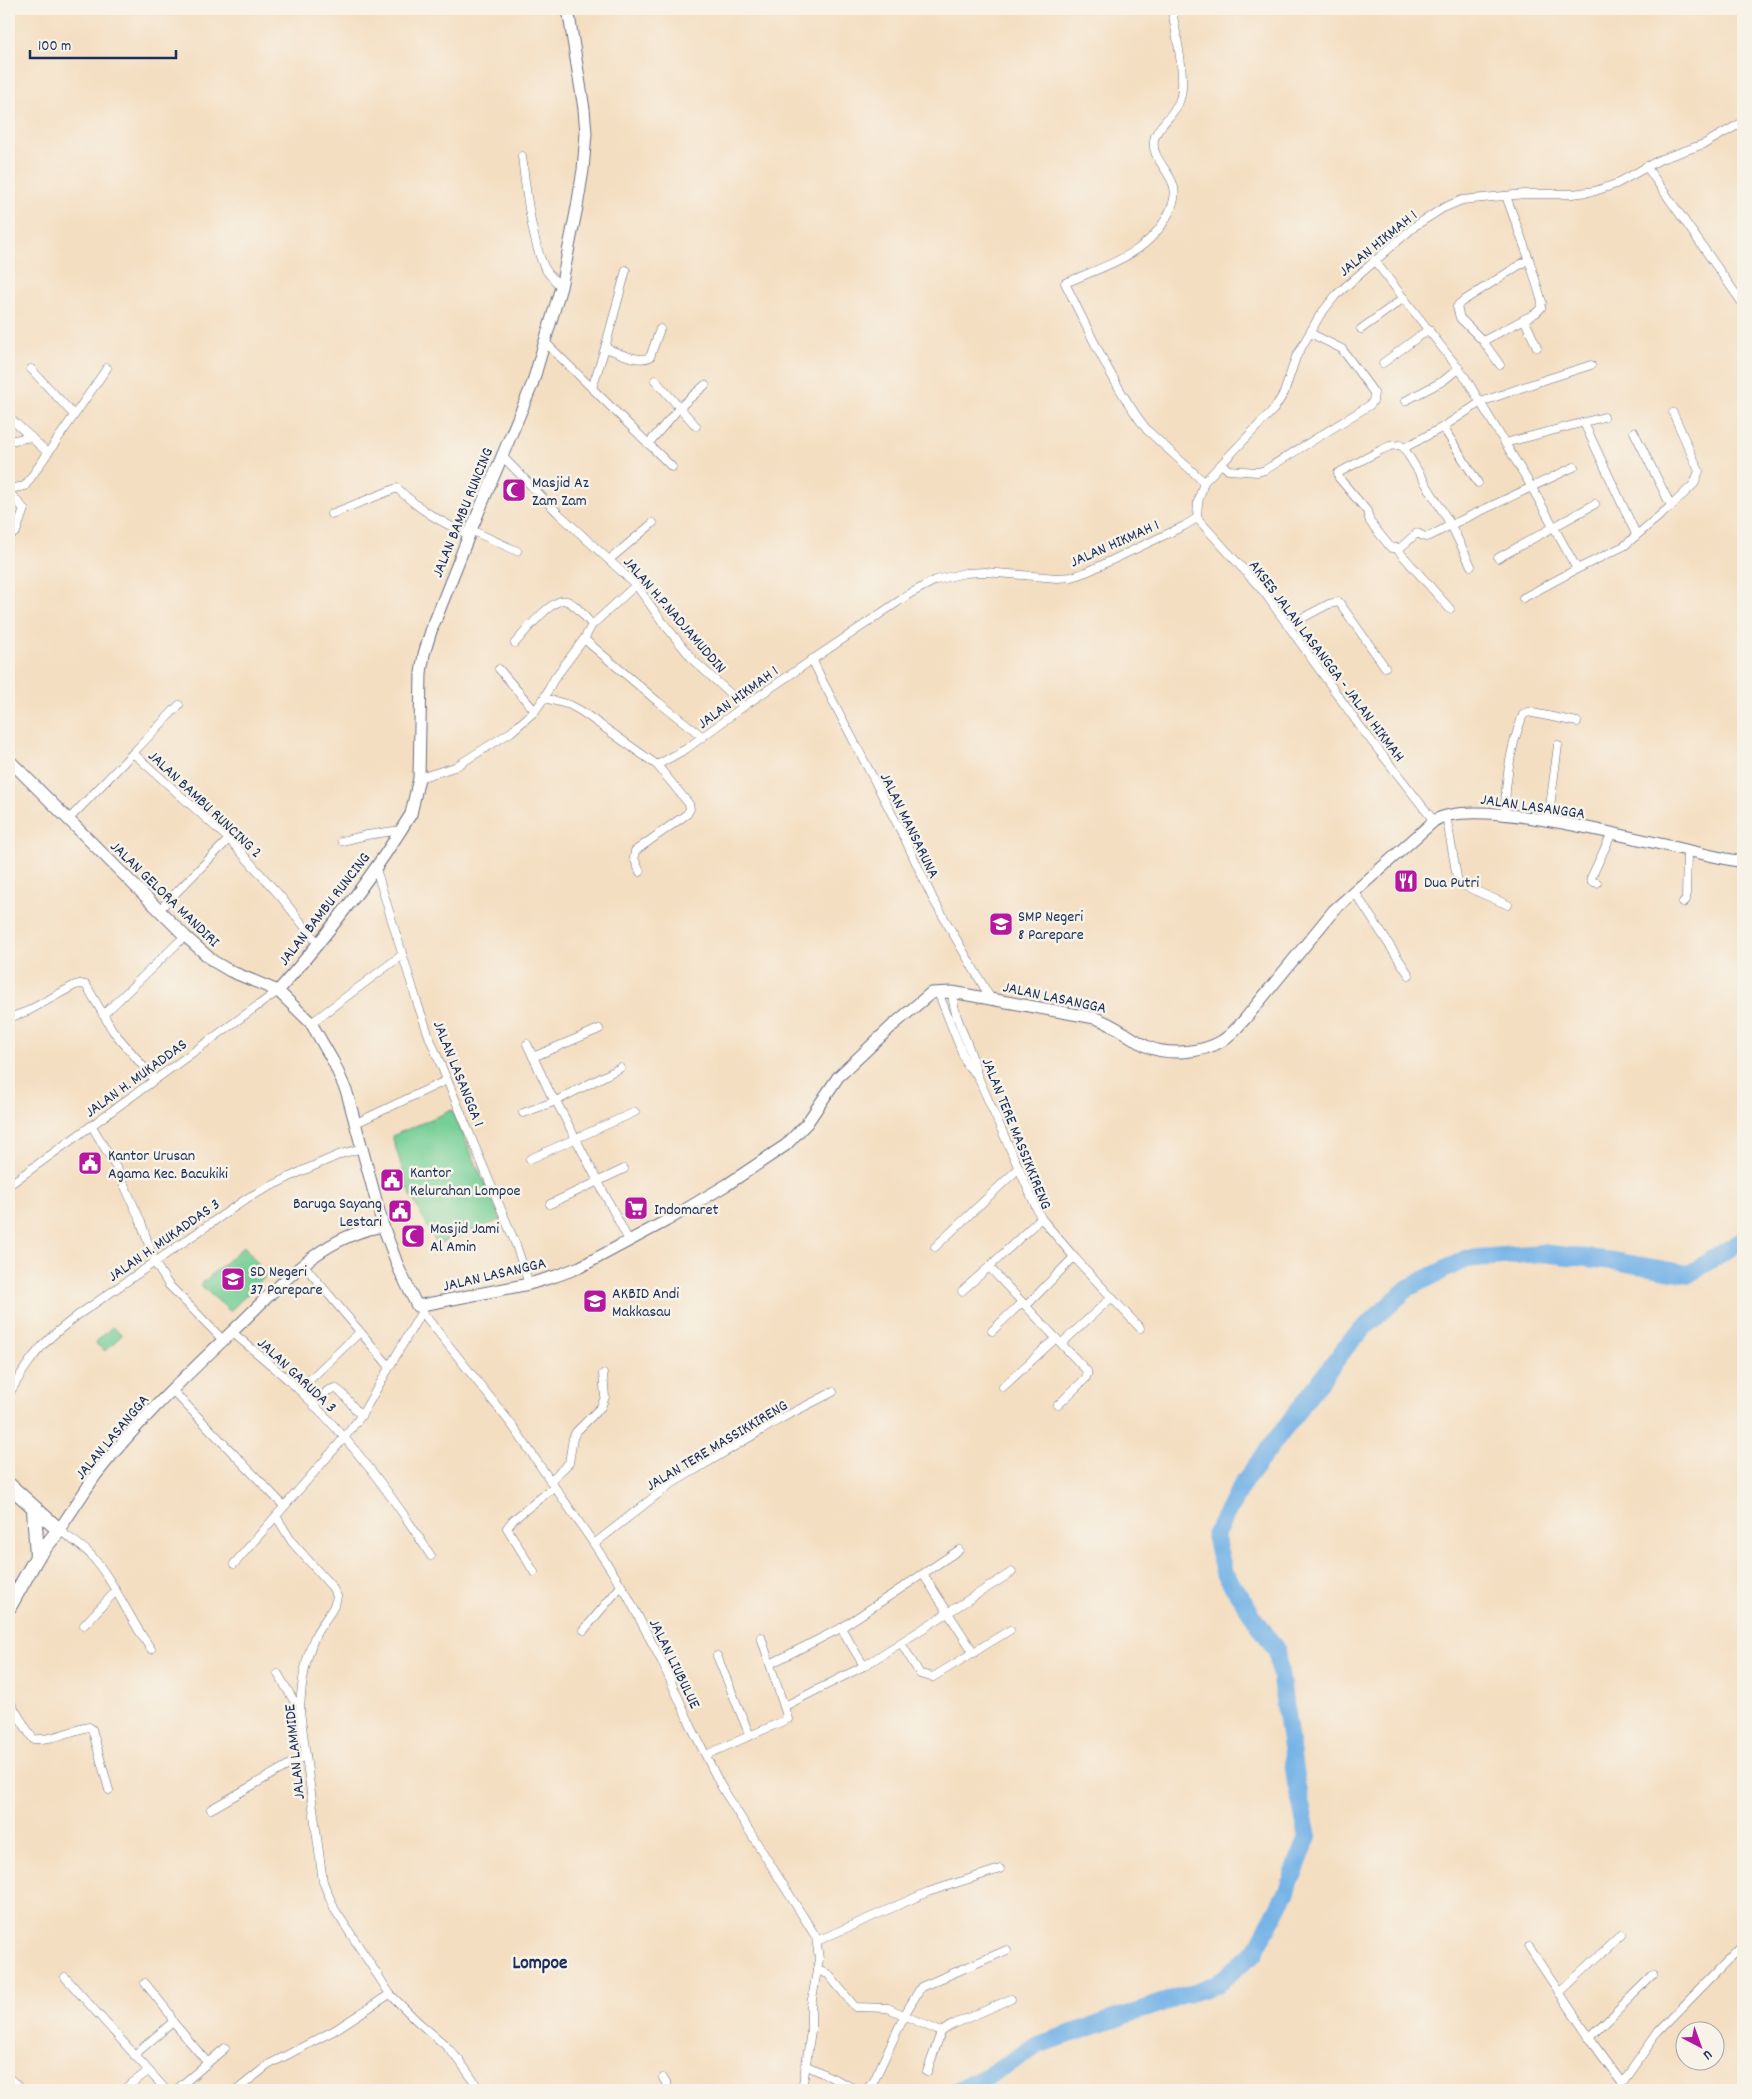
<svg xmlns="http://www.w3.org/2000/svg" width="1752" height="2099" viewBox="0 0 1752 2099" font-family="Dekko,sans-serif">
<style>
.green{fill:#76cf96;stroke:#487f7a}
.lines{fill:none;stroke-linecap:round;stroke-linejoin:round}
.river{stroke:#74b2e7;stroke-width:18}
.street-casing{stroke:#676c81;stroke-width:9}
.secondary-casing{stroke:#676c81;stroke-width:13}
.highway-casing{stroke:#676c81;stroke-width:16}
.street{stroke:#fff;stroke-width:8}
.secondary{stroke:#fff;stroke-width:11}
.highway{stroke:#fff;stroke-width:14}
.labels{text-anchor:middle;stroke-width:5;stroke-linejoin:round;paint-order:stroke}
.street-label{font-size:16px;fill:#1b2f5e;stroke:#f7f3e8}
.poi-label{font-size:16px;fill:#1b2f5e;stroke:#f7f3e8;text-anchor:start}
.quarter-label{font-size:19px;font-weight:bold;fill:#1b2f5e;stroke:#f7f3e8}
</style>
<rect width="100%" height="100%" fill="#f7f3e8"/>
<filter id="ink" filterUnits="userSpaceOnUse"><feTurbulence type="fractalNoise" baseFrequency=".02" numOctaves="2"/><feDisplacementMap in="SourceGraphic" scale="10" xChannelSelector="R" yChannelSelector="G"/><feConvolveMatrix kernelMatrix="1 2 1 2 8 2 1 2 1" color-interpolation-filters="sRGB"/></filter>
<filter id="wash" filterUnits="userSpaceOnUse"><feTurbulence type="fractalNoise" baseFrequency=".0096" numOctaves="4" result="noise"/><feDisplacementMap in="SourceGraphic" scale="20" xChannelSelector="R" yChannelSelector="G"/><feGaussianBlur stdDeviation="1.12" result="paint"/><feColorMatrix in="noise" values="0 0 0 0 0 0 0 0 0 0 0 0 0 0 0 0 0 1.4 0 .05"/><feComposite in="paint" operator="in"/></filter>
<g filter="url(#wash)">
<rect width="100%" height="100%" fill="#f4dec1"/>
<!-- green -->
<g class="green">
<path d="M452 1110 501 1220 437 1244 411 1196 392 1136Z"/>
<path d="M244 1246 267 1275 230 1311 200 1285Z"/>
<path d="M112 1327 122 1335 105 1351 95 1343Z"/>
</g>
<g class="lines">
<!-- river -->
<path class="river" d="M958 2090 986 2077 1038 2045 1217 1984 1255 1952 1287 1891 1308 1837 1296 1783 1277 1651 1224 1573 1215 1535 1243 1483 1352 1339 1408 1288 1466 1259 1541 1253 1614 1261 1689 1274 1743 1240"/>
</g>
</g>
<g filter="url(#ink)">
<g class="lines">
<!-- street casing -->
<g class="street-casing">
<g id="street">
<path d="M1172 9C1175 32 1187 78 1180 99 1175 116 1156 126 1154 140 1151 157 1168 169 1173 184 1177 194 1173 204 1169 213 1148 255 1105 266 1065 283 1090 333 1113 386 1147 430L1204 482"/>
<path d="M522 156C525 184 532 247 546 270 550 276 556 282 561 287"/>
<path d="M1646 166 1743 304"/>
<path d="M1506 196 1529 259"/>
<path d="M1374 260 1465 377 1531 486 1577 569 1624 546 1671 506 1634 432"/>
<path d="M1524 319 1537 347"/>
<path d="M1361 329 1404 298"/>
<path d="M1483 341 1536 313 1541 308 1542 302 1529 259 1460 303 1457 307 1460 318 1483 341 1500 365"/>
<path d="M546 343 672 467"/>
<path d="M605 348C617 352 638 363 650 357L660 329"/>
<path d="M1383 363 1429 329"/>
<path d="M31 369 74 415"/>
<path d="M655 380 696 426"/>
<path d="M592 388 605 348 626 270"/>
<path d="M1405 401 1443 381 1459 368"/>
<path d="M9 417 48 453"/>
<path d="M1584 423 1636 534"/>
<path d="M1443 427 1478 483"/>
<path d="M9 441 31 437"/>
<path d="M1505 443 1604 417"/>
<path d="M648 444 680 407 705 385"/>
<path d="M1404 448 1451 525 1574 467"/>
<path d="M502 456 558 513 636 585 661 620 694 661 744 706"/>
<path d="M1222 464 1228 470 1258 472 1265 470 1370 405 1373 401 1374 393 1342 349 1310 333"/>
<path d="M9 489 25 486 107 368"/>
<path d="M9 492 24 509 16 532 12 534 9 531"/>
<path d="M1671 506 1694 484 1699 471 1673 413"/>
<path d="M331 514 397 488C421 511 439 521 469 535"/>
<path d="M1197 518 1264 592 1359 725 1434 821"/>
<path d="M471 530 517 551"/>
<path d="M1397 549 1450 609"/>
<path d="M1498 558 1595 504"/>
<path d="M610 559 653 523"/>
<path d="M1471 566 1451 525 1430 536 1425 537 1417 533 1400 548H1391L1370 522 1367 511 1339 478 1338 473 1381 450 1390 446 1400 445 1404 448 1443 427 1481 402 1538 382 1591 365"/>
<path d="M1523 598 1577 569"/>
<path d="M1289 625 1329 604 1339 602 1385 667"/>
<path d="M584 639 657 701 703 737"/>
<path d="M515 643C524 633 554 595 567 601 577 605 585 617 592 625"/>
<path d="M812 659 823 682 906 841 933 899 991 999"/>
<path d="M499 669 535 711"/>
<path d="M544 698 554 679 584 639 592 625 636 585"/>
<path d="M133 753 179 705"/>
<path d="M419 778 455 767 511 732 535 711 544 698 570 705 581 711 657 765 686 749 744 706 911 593 936 580 965 573 985 572 1057 578 1072 577 1089 571 1184 526 1197 518 1198 502 1204 482 1274 409 1284 393 1296 357 1320 315 1336 295 1415 226 1443 208 1462 200 1525 194H1573L1595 191 1616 184 1661 159 1704 144 1743 122"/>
<path d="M1446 815 1458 883 1508 905"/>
<path d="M1505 815C1505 780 1510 748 1523 715L1528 712 1577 722"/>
<path d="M69 819 133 753 229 839 281 897 319 945"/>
<path d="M1548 822 1558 745"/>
<path d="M342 841 367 835 401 830"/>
<path d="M376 869 418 1005 430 1039 516 1245 529 1284"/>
<path d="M640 872 634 858 635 851 687 814 690 809 689 804 657 765"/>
<path d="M1597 883 1591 881V878L1612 833"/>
<path d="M1354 891 1409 975"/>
<path d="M1683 903 1686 900 1687 850"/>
<path d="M159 910 229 839"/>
<path d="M938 992 967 1065 977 1075"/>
<path d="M952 992C954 1022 972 1046 977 1075L1041 1218 989 1267 962 1291"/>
<path d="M103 1015 185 936"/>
<path d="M9 1018 28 1011 75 985 80 984 86 985 113 1031 154 1079"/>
<path d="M311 1023 402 955"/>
<path d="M527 1044 551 1095 556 1101 629 1241"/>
<path d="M533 1057 599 1029"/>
<path d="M523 1113 556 1101 620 1068"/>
<path d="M356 1123 447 1080"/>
<path d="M92 1126 118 1171 141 1222 155 1263 168 1284 223 1340"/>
<path d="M530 1159 635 1112"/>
<path d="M9 1185 278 991"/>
<path d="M550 1204 624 1169"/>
<path d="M935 1247 1019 1168"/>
<path d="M1074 1257 1140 1328"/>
<path d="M303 1264 389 1366"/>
<path d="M989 1267 1087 1371V1375L1085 1379 1058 1405"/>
<path d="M1026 1306 1074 1257 1041 1218"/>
<path d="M419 1308 512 1425 594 1544 626 1593 662 1662 691 1726 721 1786 816 1937 819 1959 811 2005V2031L802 2090"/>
<path d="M422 1311 361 1416 344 1438 276 1516 292 1542 332 1587 337 1596C336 1609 322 1622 316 1634 305 1658 301 1685 300 1711L323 1882 335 1910 390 1994 418 2022 444 2044 459 2060 480 2090"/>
<path d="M992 1331 1022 1302"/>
<path d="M232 1332C254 1351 277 1369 298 1389 350 1438 393 1496 431 1556"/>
<path d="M1062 1343 1112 1297"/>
<path d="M1003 1387 1056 1338"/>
<path d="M172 1390 284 1506"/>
<path d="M299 1390 360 1332"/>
<path d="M9 1394C23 1370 36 1349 58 1331L78 1315 249 1197 302 1171 341 1154 363 1148"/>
<path d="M314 1406 327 1391 335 1388 343 1394 361 1416"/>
<path d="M550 1481 569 1463 573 1438 576 1432 601 1407 605 1397 603 1374"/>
<path d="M59 1530C69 1538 81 1545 90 1554 115 1582 129 1619 151 1649"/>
<path d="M594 1544 668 1486 782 1418 833 1392"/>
<path d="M234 1564 276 1516"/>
<path d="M534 1572 507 1528 513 1520 554 1487"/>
<path d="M923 1574 974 1653"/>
<path d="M84 1625 115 1592"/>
<path d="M841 1628 864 1666"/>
<path d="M584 1630 621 1586"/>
<path d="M901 1643 920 1674 933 1677 1010 1630"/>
<path d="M717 1656 750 1736"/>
<path d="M770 1664 841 1628 959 1550"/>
<path d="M278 1674 300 1711"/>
<path d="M9 1701 33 1739C52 1741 71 1730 89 1727L92 1729 109 1790"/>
<path d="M785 1706 864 1666 1012 1572"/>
<path d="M706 1755 788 1719 761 1637"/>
<path d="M211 1809 306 1755"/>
<path d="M817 1941 928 1892 1000 1869"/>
<path d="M1529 1947 1595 2046 1622 2083 1659 2031 1743 1945"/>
<path d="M817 1970 828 1974 855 2007 888 2008 941 2032"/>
<path d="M65 1977 166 2090"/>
<path d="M145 1983 169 2013 173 2022"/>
<path d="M1559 1993 1621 1935"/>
<path d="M1589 2038 1653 1975"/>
<path d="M134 2055 173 2022 207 2062"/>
<path d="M805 2065 858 2090"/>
<path d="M927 2072 941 2032 952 2025 1011 1999"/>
<path d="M9 2078 22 2090"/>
<path d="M663 2078 670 2090"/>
<path d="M123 2090 147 2072"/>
<path d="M176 2090 225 2048"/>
<path d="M237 2090 268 2065 335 2030 390 1994"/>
<path d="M865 2090 873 2083 905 2014 921 1987 1007 1950"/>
</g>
</g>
<!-- secondary casing -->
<g class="secondary-casing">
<g id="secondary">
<path d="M9 760 185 936 213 961 230 971 278 991 311 1023 334 1063 347 1093 383 1226 399 1269 417 1306 529 1284 556 1276 580 1267 666 1221 728 1184 786 1145 807 1123 838 1077 892 1026 931 993 952 992 1095 1018C1114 1024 1129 1037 1146 1046 1167 1056 1202 1053 1222 1041 1231 1035 1238 1027 1245 1019L1334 910 1434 821C1479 791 1683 853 1743 862"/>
<path d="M278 991C327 935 372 878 411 814L419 778 421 673 424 654 431 631 471 530 532 385 561 287 577 207 583 170 586 133 584 109 568 9"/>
<path d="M59 1530C71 1512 83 1494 95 1476 137 1421 189 1373 239 1325 281 1284 322 1236 383 1226"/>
</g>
</g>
<!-- highway casing -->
<g class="highway-casing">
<g id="highway">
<path d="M9 1485 59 1530 37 1557 9 1607"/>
<path d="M34 1509 37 1557"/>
</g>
</g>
<!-- street -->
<use href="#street" class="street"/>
<!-- secondary -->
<use href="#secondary" class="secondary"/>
<!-- highway -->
<use href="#highway" class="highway"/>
</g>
</g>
<!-- icons -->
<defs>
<g id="mosque-square" transform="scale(1.25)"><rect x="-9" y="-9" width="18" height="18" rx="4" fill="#b5179e" stroke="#f7f3e8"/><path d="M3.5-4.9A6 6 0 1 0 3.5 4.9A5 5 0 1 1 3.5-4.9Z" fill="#fff"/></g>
<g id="restaurant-square" transform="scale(1.25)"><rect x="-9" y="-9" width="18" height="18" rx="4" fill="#b5179e" stroke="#f7f3e8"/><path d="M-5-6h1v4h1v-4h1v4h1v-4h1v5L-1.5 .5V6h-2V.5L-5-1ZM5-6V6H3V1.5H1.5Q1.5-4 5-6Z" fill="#fff"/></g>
<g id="school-square" transform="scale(1.25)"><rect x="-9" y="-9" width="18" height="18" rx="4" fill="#b5179e" stroke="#f7f3e8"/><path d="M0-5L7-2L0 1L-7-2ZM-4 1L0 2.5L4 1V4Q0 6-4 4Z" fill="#fff"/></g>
<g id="civic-square" transform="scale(1.25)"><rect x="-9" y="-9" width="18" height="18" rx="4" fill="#b5179e" stroke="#f7f3e8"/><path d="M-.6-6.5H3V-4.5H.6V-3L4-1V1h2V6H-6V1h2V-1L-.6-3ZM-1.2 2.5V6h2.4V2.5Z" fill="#fff"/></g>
<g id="supermarket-square" transform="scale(1.25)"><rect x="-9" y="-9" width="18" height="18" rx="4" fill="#b5179e" stroke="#f7f3e8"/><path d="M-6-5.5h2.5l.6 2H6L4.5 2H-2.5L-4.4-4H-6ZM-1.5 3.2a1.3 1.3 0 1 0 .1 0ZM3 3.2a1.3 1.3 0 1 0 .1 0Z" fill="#fff"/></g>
<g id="university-square" transform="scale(1.25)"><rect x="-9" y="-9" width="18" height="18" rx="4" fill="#b5179e" stroke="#f7f3e8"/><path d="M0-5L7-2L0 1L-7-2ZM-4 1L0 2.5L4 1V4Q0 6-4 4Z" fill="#fff"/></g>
</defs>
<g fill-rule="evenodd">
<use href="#mosque-square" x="514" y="490"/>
<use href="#restaurant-square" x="1406" y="881"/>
<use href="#school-square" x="1001" y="924"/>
<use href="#civic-square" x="90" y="1163"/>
<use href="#civic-square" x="392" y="1180"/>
<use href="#supermarket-square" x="636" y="1208"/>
<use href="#civic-square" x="400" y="1211"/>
<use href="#mosque-square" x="413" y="1236"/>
<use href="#school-square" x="233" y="1279"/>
<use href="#university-square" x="595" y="1301"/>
</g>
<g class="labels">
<!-- street labels -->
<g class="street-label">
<text transform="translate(1377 242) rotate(-39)" y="6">JALAN HIKMAH 1</text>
<text transform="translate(461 512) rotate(-68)" y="6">JALAN BAMBU RUNCING</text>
<text transform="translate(1114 542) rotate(-24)" y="6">JALAN HIKMAH 1</text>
<text transform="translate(676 614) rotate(49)" y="6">JALAN H.P.NADJAMUDDIN</text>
<text transform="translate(1328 660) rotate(53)" y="6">AKSES JALAN LASANGGA - JALAN HIKMAH</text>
<text transform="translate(737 696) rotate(-36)" y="6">JALAN HIKMAH 1</text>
<text transform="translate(206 803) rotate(43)" y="6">JALAN BAMBU RUNCING 2</text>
<text transform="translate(1533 805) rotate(8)" y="6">JALAN LASANGGA</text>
<text transform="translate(911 825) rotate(64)" y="6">JALAN MANSARUNA</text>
<text transform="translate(166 893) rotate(44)" y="6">JALAN GELORA MANDIRI</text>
<text transform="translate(323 908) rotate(-52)" y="6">JALAN BAMBU RUNCING</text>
<text transform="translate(1055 996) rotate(12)" y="6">JALAN LASANGGA</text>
<text transform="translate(460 1073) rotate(68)" y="6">JALAN LASANGGA 1</text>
<text transform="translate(135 1077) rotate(-36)" y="6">JALAN H. MUKADDAS</text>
<text transform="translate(1018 1133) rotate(68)" y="6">JALAN TERE MASSIKKIRENG</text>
<text transform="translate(163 1239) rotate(-35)" y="6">JALAN H. MUKADDAS 3</text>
<text transform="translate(494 1273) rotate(-13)" y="6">JALAN LASANGGA</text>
<text transform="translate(298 1374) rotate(43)" y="6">JALAN GARUDA 3</text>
<text transform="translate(111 1436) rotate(-50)" y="6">JALAN LASANGGA</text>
<text transform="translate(716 1444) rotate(-31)" y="6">JALAN TERE MASSIKKIRENG</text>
<text transform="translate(676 1663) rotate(64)" y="6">JALAN LIUBULUE</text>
<text transform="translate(293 1752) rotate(-96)" y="6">JALAN LAMMIDE</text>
</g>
<!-- poi labels -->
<g class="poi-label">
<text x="532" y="487">Masjid Az<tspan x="532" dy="18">Zam Zam</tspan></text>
<text x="1424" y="887">Dua Putri</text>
<text x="1018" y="921">SMP Negeri<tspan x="1018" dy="18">8 Parepare</tspan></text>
<text x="108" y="1160">Kantor Urusan<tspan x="108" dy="18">Agama Kec. Bacukiki</tspan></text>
<text x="410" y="1177">Kantor<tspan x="410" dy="18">Kelurahan Lompoe</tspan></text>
<text x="382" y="1208" text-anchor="end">Baruga Sayang<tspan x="382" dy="18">Lestari</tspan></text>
<text x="654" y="1214">Indomaret</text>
<text x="430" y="1233">Masjid Jami<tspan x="430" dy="18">Al Amin</tspan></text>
<text x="250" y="1276">SD Negeri<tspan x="250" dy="18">37 Parepare</tspan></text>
<text x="612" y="1298">AKBID Andi<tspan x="612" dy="18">Makkasau</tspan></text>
</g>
<!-- quarter labels -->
<g class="quarter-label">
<text x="540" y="1968">Lompoe</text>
</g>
</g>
<!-- margin -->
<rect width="1752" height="2099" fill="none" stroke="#f7f3e8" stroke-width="30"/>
<!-- north arrow -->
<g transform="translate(1700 2046) rotate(139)"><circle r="24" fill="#f7f3e8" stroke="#9fa5b1"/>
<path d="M0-4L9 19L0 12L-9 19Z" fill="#b5179e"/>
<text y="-8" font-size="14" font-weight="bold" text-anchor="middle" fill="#1b2f5e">U</text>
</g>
<!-- scale -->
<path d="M30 50v8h146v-8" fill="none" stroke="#1b2f5e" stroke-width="2.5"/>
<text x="38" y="50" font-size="15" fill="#1b2f5e" stroke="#f7f3e8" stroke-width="4" paint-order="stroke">100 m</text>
</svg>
